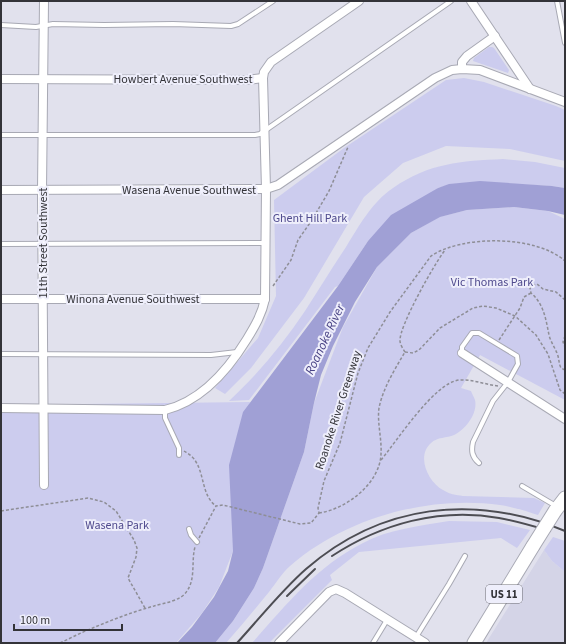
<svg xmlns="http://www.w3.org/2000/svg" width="566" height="644" viewBox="0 0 566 644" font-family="'Source Sans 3',sans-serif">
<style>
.built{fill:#d4d4e7}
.green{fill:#cce}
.water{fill:#a0a0d5}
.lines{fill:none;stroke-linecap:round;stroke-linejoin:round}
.lane-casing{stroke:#a8a9b4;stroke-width:6}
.street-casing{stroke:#a8a9b4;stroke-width:10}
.primary-casing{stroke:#a8a9b4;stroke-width:15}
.path{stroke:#8e8e96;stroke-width:1.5;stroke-dasharray:3 2;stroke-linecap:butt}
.lane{stroke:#fff;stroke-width:4}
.street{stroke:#fff;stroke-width:8}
.primary{stroke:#fff;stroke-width:13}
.rail{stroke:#4d4d53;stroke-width:2}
.primary-bridge-casing{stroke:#a8a9b4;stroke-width:15;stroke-linecap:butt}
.primary-bridge{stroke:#fff;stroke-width:13}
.labels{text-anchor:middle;stroke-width:4;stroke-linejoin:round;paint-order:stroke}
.shield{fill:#eeeefb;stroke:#6b6b72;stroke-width:1}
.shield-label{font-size:11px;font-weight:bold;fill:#333338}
.street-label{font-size:12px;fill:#333338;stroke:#eeeefb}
.park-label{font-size:12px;fill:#504b8e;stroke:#eeeefb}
.water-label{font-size:13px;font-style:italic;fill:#494385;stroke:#eeeefb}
</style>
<rect width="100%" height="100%" fill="#e1e1ed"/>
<!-- built -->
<path class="built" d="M544 550 552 561 565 572V643H486Z"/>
<!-- green -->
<g class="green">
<path d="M489 47H492L494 48 509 70 508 73 473 61 474 58Z"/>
<path d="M464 78 484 82 556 106 565 110V161L510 149 446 146 403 163 364 197 304 298 251 368 225 394 215 388 258 338 276 296 274 200 344 148 446 80Z"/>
<path d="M503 159 535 162 565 168V188C549 185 532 185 515 184 489 182 463 180 438 188L368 241 338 286 335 287 249 400 229 401C258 374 283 344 305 311 319 289 332 268 346 247 359 226 372 202 393 188 429 163 461 161 503 159Z"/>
<path d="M514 207 548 211 565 219V400L480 355 461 388 471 391C472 394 474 397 475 400 478 413 466 429 454 435 447 438 437 437 431 443 416 456 428 482 443 490 449 494 456 495 463 496L534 498 545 503 538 515C526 511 513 507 500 505 428 495 345 518 290 566 282 573 276 583 269 592 255 609 241 626 226 643H215L233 621 254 588 263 568 304 452 314 403 343 327 377 267 411 233 439 217 467 210Z"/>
<path d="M250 402 235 443 233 551 219 587 202 613 176 643H1V405Z"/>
<path d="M449 521 497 522 530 530 517 548 501 538 359 552 330 575 332 580 269 643H252C286 605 317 566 363 543 389 529 420 526 449 521Z"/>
<path d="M553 537 565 541V572L552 561 544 550Z"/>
</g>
<!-- water -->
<path class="water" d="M480 181 552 186 565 188V215L548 211 514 207 467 210 440 217 411 233 377 267 355 302 333 346 321 375 314 403 304 452 263 568 254 588 233 621 215 643H177L192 627 214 597 228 571 233 551 229 465 243 412 338 286 368 241 391 215 438 188 449 184Z"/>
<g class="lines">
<!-- lane casing -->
<g class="lane-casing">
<g id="lane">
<path d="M557 1 565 43"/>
<path d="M1 25 36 27 53 24 104 25 173 24 231 26 238 24 273 1"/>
<path d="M1 135H255L260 134 451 1"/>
<path d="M1 244 265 243"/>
<path d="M462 353V347L472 333H479L517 356 518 364 508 382 493 401 473 442C471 451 472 457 479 463"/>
<path d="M1 354 211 355 237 352"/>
<path d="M165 410V418L179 448V455"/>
<path d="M522 486 556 506"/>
<path d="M189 529 191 535 197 542"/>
<path d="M416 637 449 584 465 556"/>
<path d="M373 643 387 620"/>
</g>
</g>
<!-- street casing -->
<g class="street-casing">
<g id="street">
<path d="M471 1 530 89"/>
<path d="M462 69V62L467 56 495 36"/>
<path d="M1 79 247 80 263 78"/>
<path d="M1 190 266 189 278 185 435 78 452 70 462 69 480 70 565 102"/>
<path d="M1 299H265"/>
<path d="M462 353 565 419"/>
<path d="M1 408 165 410C202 401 228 370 247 339 255 326 262 314 265 299L266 189 263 78 264 72 271 62 359 1"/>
<path d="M44 485 42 190 44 1"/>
<path d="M279 643 329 592 336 589 345 593 425 643"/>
</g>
</g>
<!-- primary casing -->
<g class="primary-casing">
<g id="primary">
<path d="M555 511 565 498"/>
<path d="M474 643 533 546"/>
</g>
</g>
<!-- path -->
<g class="path">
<path d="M273 286 291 260 298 240 312 220 329 191 348 147"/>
<path d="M565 300 556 292 543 289 537 284 533 285 530 288 531 293C544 304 546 320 549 335 551 343 556 349 558 356 559 360 559 364 561 368L565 370"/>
<path d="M565 336 563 342 565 347"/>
<path d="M499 340 520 308 524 297 531 293"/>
<path d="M405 352 413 353 419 350 440 328 473 308 483 306 496 308 515 316 536 335 548 354 560 390 565 394"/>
<path d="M405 352C403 349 400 344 400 341 399 326 435 263 445 250"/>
<path d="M184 451C187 453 191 455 194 459 205 473 201 495 216 506"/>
<path d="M381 460C397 441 434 383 459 380 473 379 486 385 499 386"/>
<path d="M1 511 88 498 104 502 116 511 134 540 137 548 136 557 128 578 145 608"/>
<path d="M319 513C347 509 380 483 381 454 382 439 377 423 379 408 383 388 395 369 405 352"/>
<path d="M199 538 216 506 223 505 300 524 311 523 319 513 318 508 324 481 340 443 358 373 368 348 390 312 431 256C462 235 536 235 565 261"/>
<path d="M60 643C69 639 78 634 88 630 109 621 132 612 154 606 164 603 181 601 187 591 196 578 191 561 195 547"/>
</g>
<!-- lane -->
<use href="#lane" class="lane"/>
<!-- street -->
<use href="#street" class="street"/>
<!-- primary -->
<use href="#primary" class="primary"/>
<!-- rail -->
<g class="rail">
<path d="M332 556C381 524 440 507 499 518 516 521 533 526 550 531"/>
<path d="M287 596 315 569"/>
<path d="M237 643C259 619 282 590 306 569 381 504 474 493 565 531"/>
</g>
<!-- primary-bridge casing -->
<g class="primary-bridge-casing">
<path id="primary-bridge" d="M533 546 555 511"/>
</g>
<!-- primary-bridge -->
<use href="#primary-bridge" class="primary-bridge"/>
</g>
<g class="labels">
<!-- shield labels -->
<rect class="shield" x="486" y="585" width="36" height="18" rx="3"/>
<g class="shield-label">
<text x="504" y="598">US 11</text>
</g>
<!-- street labels -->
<g class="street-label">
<text x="183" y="83">Howbert Avenue Southwest</text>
<text x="189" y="194">Wasena Avenue Southwest</text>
<text transform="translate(43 243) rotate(-90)" y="4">11th Street Southwest</text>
<text x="133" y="303">Winona Avenue Southwest</text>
<text transform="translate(338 410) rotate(-72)" y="4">Roanoke River Greenway</text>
</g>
<!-- park labels -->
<g class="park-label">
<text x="310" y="222">Ghent Hill Park</text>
<text x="492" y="286">Vic Thomas Park</text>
<text x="117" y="529">Wasena Park</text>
</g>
<!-- water labels -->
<g class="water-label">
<text transform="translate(324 339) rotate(-65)" y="5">Roanoke River</text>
</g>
</g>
<!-- border -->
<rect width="566" height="644" fill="none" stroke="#333338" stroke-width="4"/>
<!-- scale -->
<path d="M14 624v6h108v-6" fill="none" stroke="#333338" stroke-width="2"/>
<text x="20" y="624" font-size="12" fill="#333338" stroke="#eeeefb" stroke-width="3" paint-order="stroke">100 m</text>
</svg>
